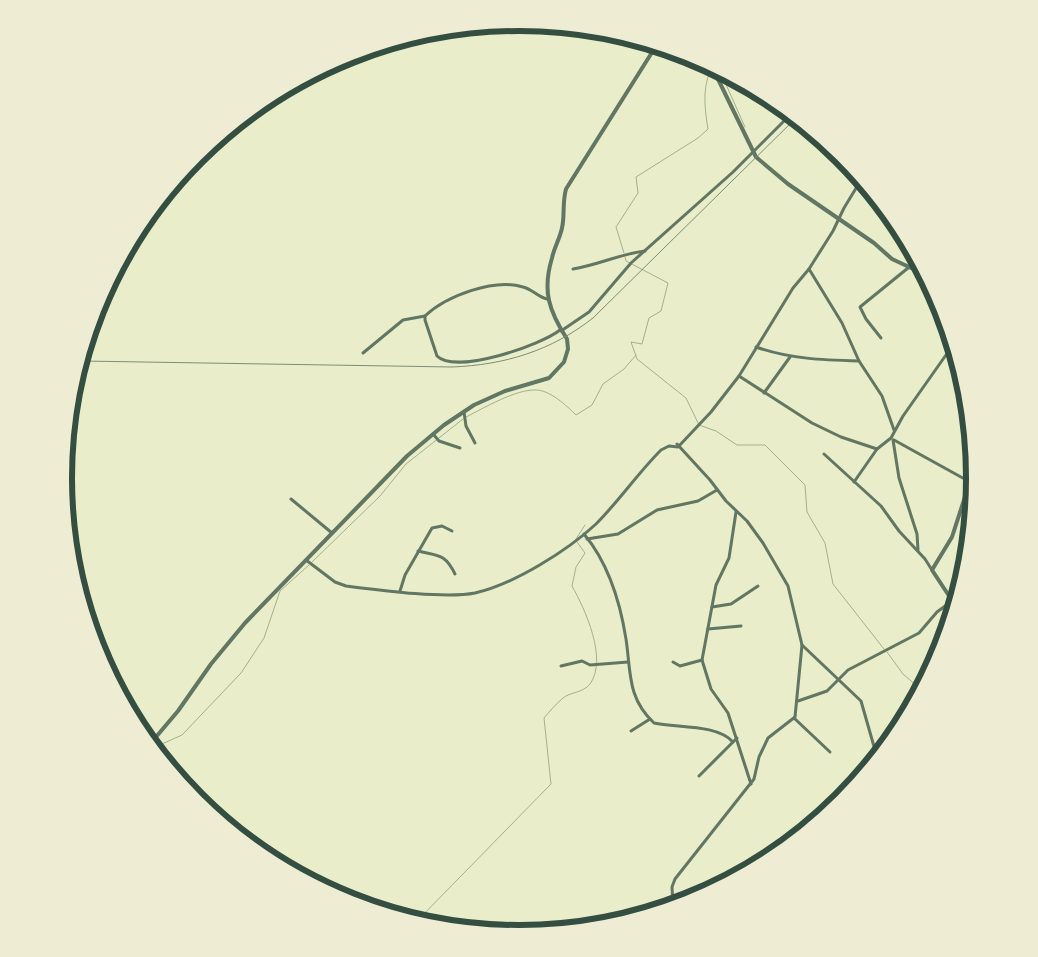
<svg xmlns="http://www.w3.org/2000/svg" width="1038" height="957" viewBox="0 0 1038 957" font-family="'DejaVu Sans',sans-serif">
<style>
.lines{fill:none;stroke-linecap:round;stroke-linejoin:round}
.stream{stroke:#a3b18a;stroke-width:1}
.minor{stroke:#617663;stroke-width:3}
.tertiary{stroke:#617663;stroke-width:4}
.rail{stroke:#7c8e77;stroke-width:1}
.rim{fill:none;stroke:#344e41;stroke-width:6}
</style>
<rect width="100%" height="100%" fill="#e9edc9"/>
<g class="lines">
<!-- stream -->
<g class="stream">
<path d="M720 71 745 127"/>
<path d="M624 253 616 227 638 193 636 177 698 138 708 129C705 111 702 89 710 72"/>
<path d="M625 257 626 261 668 283 661 311 649 318 642 344 631 342 637 359 686 398 699 425 716 431 737 445H765L805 485 807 512 825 543 833 584 884 649"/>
<path d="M466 417C484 408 516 389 536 390 550 390 567 406 576 415L592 405 603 384 624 369 636 355"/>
<path d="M576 539 585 525"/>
<path d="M312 562 380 496 406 464 463 419"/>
<path d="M887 652 903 674 918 687 923 686"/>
<path d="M153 748 182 735 241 673 264 638 280 591 309 565"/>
<path d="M416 922 551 784 544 718C550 711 556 704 563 698 570 692 583 693 590 684 608 659 585 609 572 586L576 567 585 553 577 542"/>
</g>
<!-- minor -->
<g class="minor">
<path d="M573 269C598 265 620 254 645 251"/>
<path d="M809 269 842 323 859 361 882 396 894 430"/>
<path d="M547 299C538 297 532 289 523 287 494 278 446 296 425 316V320L437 356C456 375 541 345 560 330"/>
<path d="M561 331 589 312 631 263 733 172 791 114"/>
<path d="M881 338 866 319 860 307 908 268"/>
<path d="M756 347C790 359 823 360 859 361"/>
<path d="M363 353 403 320 425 316"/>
<path d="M739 376 812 423 841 437 877 449"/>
<path d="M764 393 790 357"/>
<path d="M464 412 466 426 475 443"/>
<path d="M433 434 439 441 460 448"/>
<path d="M893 440 899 478 917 534 918 550"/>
<path d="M894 440 970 482"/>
<path d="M677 444 710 480 726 501 747 521 763 543 788 586 802 645 861 701 877 757"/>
<path d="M824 454 881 506 899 531 925 559 932 570"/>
<path d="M854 482 877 449 891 438 903 416 953 345"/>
<path d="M291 499 332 533"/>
<path d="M736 512 729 558 716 585 702 660 711 689 728 713 751 784"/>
<path d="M584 534C609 564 620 601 626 639 631 672 627 698 654 723 677 728 717 724 733 742"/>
<path d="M587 539 618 534 657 510 698 501 717 490"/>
<path d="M418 551C438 556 445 553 455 574"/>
<path d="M306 560 335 582 346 586C378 590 445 599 475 593 514 584 567 551 596 524 619 501 638 473 661 450L669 446 678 447 711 412 739 376 793 288 809 269 833 231 844 208 861 180"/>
<path d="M400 591 405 575 432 528 442 526 452 531"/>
<path d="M712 607 731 604 758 586"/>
<path d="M708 629 741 626"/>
<path d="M673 662 680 666 702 660"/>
<path d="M561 666 582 661 590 665 628 662"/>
<path d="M798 701 827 691 848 670 919 633 937 612 952 601"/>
<path d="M794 718 830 752"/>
<path d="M631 731 650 719"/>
<path d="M699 776 737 738"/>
<path d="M673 906 672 887 675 879 754 779 759 757 768 738 795 717 802 645"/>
</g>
<!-- tertiary -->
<g class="tertiary">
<path d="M704 63 716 75 756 157 788 184 874 243 892 259 924 274"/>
<path d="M955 605 932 570 952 537 974 469"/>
<path d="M150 744 178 711 211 664 245 623 407 456 444 425 474 405 505 391 549 378 564 362 568 349 567 339C549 311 542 291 552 258 554 248 560 238 562 228 565 215 562 204 566 189L656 46"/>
</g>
<!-- rail -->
<path class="rail" d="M81 361 452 367C504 365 551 351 593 318L796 118"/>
</g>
<!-- crop -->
<path d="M0 0H1038V957H0ZM72 478a447 447 0 1 1 894 0a447 447 0 1 1-894 0Z" fill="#eeecd3" fill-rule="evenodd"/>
<path class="rim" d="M72 478a447 447 0 1 1 894 0a447 447 0 1 1-894 0Z"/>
</svg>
